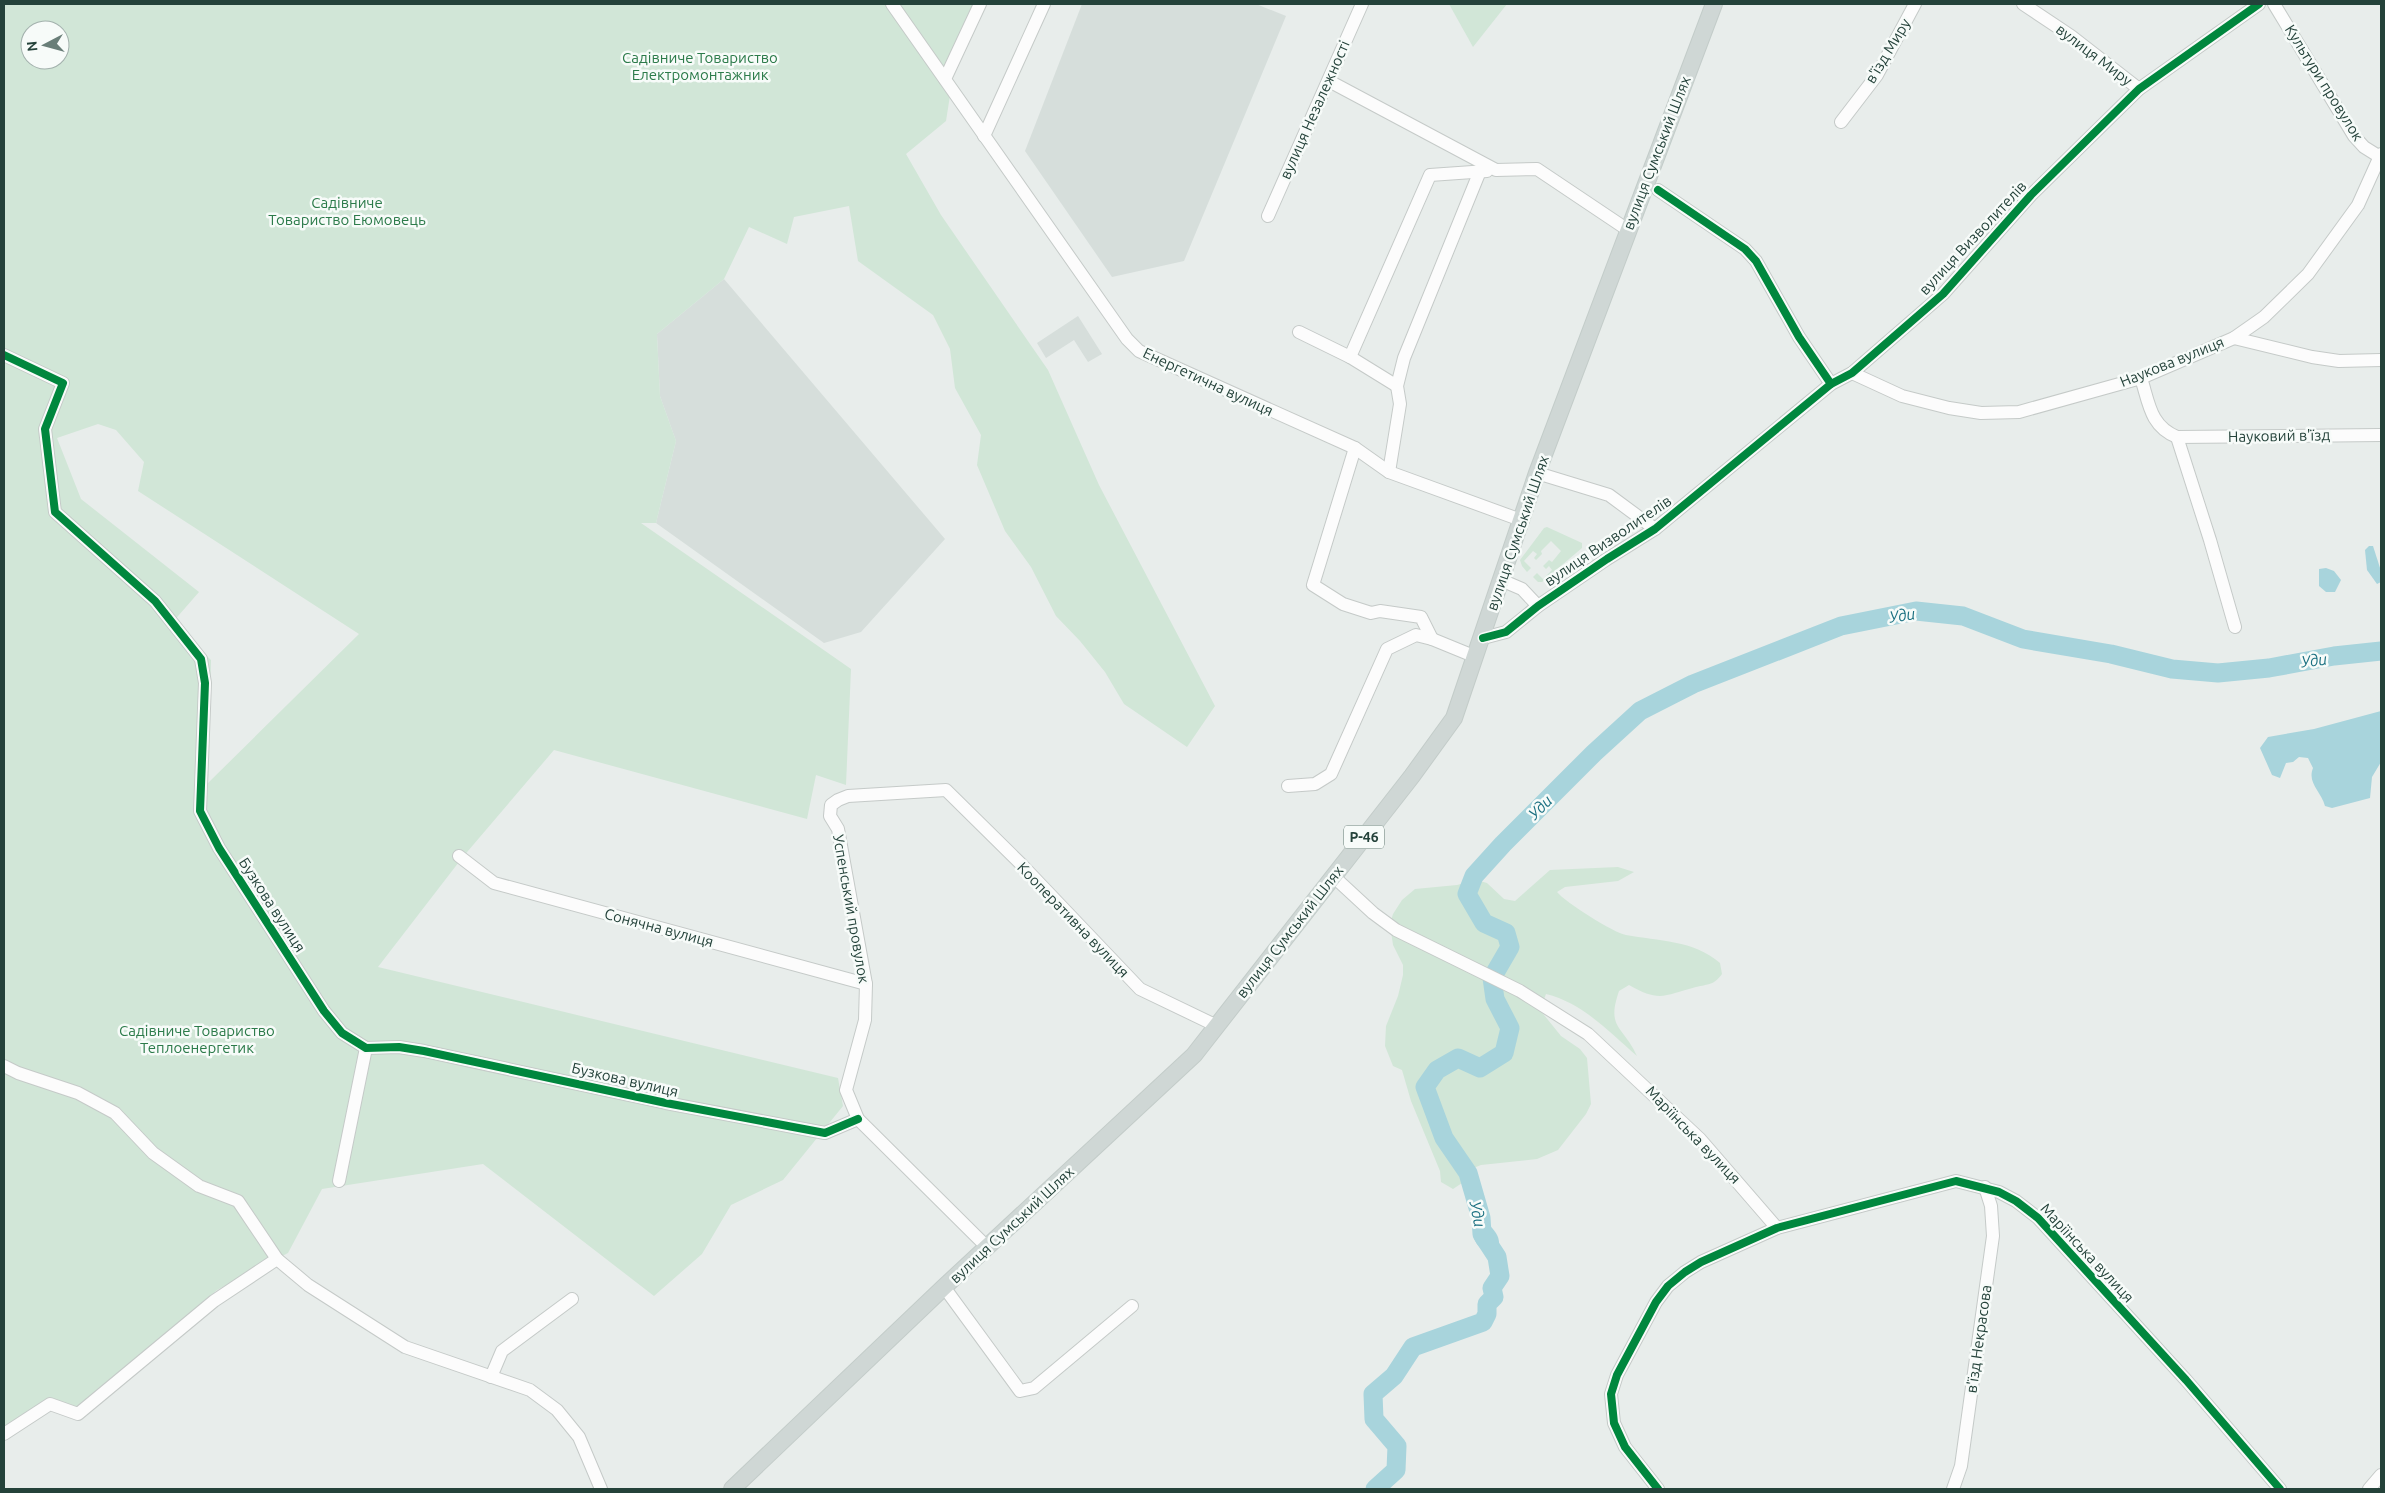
<svg xmlns="http://www.w3.org/2000/svg" width="2385" height="1493" viewBox="0 0 2385 1493" font-family="Ubuntu,sans-serif">
<style>
.built{fill:#d6dedb}
.green{fill:#d1e6d7;fill-rule:evenodd}
.water{fill:#a8d4dc}
.lines{fill:none;stroke-linecap:round;stroke-linejoin:round}
.river{stroke:#a8d4dc;stroke-width:19}
.minor-casing{stroke:#c5cac8;stroke-width:14}
.major-casing{stroke:#c3ccc9;stroke-width:18}
.minor{stroke:#fcfcfc;stroke-width:12}
.major{stroke:#cfd7d5;stroke-width:16}
.cycleway-casing{stroke:#f7fbf9;stroke-width:11}
.cycleway{stroke:#00873e;stroke-width:8}
.labels{text-anchor:middle;stroke-width:5;stroke-linejoin:round;paint-order:stroke}
.shield{fill:#f7fbf9;stroke:#637a73;stroke-width:1}
.shield-label{font-size:14px;font-weight:bold;fill:#24423a}
.street-label{font-size:15px;fill:#24423a;stroke:#f7fbf9}
.park-label{font-size:15px;fill:#2c7b4a;stroke:#f7fbf9}
.water-label{font-size:16px;font-style:italic;fill:#1b7081;stroke:#f7fbf9}
</style>
<rect width="100%" height="100%" fill="#e8edeb"/>
<!-- built -->
<g class="built">
<path d="M1082 4H1256L1286 16 1184 261 1112 277 1025 151Z"/>
<path d="M724 279 945 539 861 632 824 643 656 523 676 441 660 396 657 334Z"/>
<path d="M1078 316 1102 354 1088 362 1074 340 1046 358 1037 343Z"/>
</g>
<!-- green -->
<g class="green">
<path d="M4 4H975L957 51 946 121 906 154 941 215 1048 370 1099 485 1215 706 1187 747 1124 704 1105 672 1080 641 1056 616 1031 567 1005 531 977 465 981 435 955 388 950 349 933 315 858 261 849 206 794 217 787 244 749 227 724 279 657 334 660 396 676 441 656 523H641L851 669 846 785 816 775 807 819 554 750 462 858 378 967 838 1078 843 1106 783 1180 731 1205 702 1254 654 1296 483 1164 322 1189 288 1253 217 1290 74 1413 50 1404 4 1428ZM30 30H60V60H30ZM98 424 116 430 144 462 138 491 359 634 208 783 211 660 172 623 199 592 81 499 57 438Z"/>
<path d="M1449 4H1507L1473 47Z"/>
<path d="M1547 527 1582 543V548L1542 582H1538L1533 577 1537 573 1543 579 1552 570 1549 566 1546 569 1543 566 1549 560 1552 562 1561 551 1551 541 1541 551 1542 554 1536 560 1534 558 1537 554 1533 551 1524 561 1531 568 1527 572 1522 566 1520 560 1544 528Z"/>
<path d="M1618 867 1634 872 1618 881 1565 887 1557 892C1565 902 1614 933 1626 935 1658 941 1694 940 1720 963L1722 974C1714 985 1709 984 1696 987 1665 995 1660 1003 1629 985L1619 991C1606 1029 1623 1025 1637 1056 1609 1032 1583 1003 1546 994L1540 1010 1561 1036 1580 1049 1587 1058 1591 1104 1586 1114 1558 1150 1537 1159 1481 1165 1471 1169 1462 1183 1453 1189 1441 1182 1440 1171 1411 1101 1402 1070 1393 1066 1385 1046 1386 1026 1398 996 1403 975V965L1393 945 1390 924 1393 914 1402 900 1415 889 1457 885 1477 880 1487 883 1504 899 1515 901 1550 870Z"/>
</g>
<!-- water -->
<g class="water">
<path d="M2369 546H2373L2381 571V582L2377 584 2367 570 2365 550Z"/>
<path d="M2326 568 2334 571 2341 580 2335 592H2326L2319 586V569Z"/>
<path d="M2381 711V762L2372 777 2370 798 2332 808 2325 806C2321 791 2307 783 2313 768L2308 758 2299 757 2293 762 2286 763 2280 778 2272 775 2260 748 2268 737 2314 729Z"/>
<path d="M1481 1218C1491 1226 1504 1237 1497 1250L1488 1254C1474 1245 1470 1235 1476 1220Z"/>
</g>
<g class="lines">
<!-- river -->
<path class="river" d="M1375 1489 1396 1470 1397 1446 1374 1419 1373 1394 1394 1376 1413 1347 1483 1322 1487 1314V1304L1494 1297 1492 1288 1500 1276 1497 1257 1482 1234 1481 1218 1468 1173 1444 1138 1425 1087 1437 1070 1458 1058 1480 1068 1504 1053 1510 1028 1495 999 1492 978 1510 947 1506 933 1484 923 1467 894 1474 876 1503 844 1594 753 1640 711 1693 684 1841 626 1916 611 1963 616 2023 639 2111 654 2172 669 2218 673 2269 668 2334 656 2381 651"/>
<!-- minor casing -->
<g class="minor-casing">
<g id="minor">
<path d="M892 4 1127 339 1139 351 1355 448 1389 472 1521 520"/>
<path d="M2023 4 2071 36 2139 89"/>
<path d="M2274 4 2354 136 2364 147 2380 157"/>
<path d="M945 79 980 4"/>
<path d="M1329 81 1496 170 1537 169 1628 230"/>
<path d="M1841 122 1877 75 1915 4"/>
<path d="M984 136 1044 4"/>
<path d="M1658 190 1745 249 1756 261 1799 337 1831 384"/>
<path d="M1268 216 1362 4"/>
<path d="M1299 332 1350 357 1397 386"/>
<path d="M2234 338 2312 357 2339 361 2381 360"/>
<path d="M4 355 63 383 45 429 55 512 155 601 201 659 205 683 200 811 219 848 324 1011 342 1033 366 1048 399 1047 424 1051 666 1103 825 1133 858 1119"/>
<path d="M1350 357 1430 175 1487 171"/>
<path d="M1852 373 1902 396 1949 408 1981 413 2019 412 2141 378 2234 338 2264 317 2308 274 2358 205 2381 154"/>
<path d="M2141 378C2149 403 2150 426 2177 437L2381 435"/>
<path d="M2177 437 2210 540 2235 627"/>
<path d="M1355 448 1313 585 1343 604 1371 613 1380 611 1421 617 1432 639"/>
<path d="M1389 472 1400 404 1397 386 1404 358 1480 171"/>
<path d="M1537 473 1609 495 1655 529"/>
<path d="M1501 580 1522 589 1538 606"/>
<path d="M1483 638 1506 632 1538 606 1607 559 1655 529 1831 384 1852 373 1943 294 2031 195 2139 89 2259 4"/>
<path d="M1288 786 1315 784 1331 774 1387 649 1416 635 1432 639 1476 657"/>
<path d="M459 856 494 883 866 984"/>
<path d="M1333 876 1373 913 1396 930 1520 991 1588 1034 1700 1139 1777 1228"/>
<path d="M4 1066 18 1073 78 1093 115 1113 153 1153 199 1186 238 1201 277 1259 308 1285 405 1347 530 1390 557 1410 579 1437 601 1489"/>
<path d="M339 1181 366 1048"/>
<path d="M987 1247 858 1119 846 1090 865 1020 866 984 838 829 830 816 831 805 838 800 848 796 946 790 1021 864 1140 989 1217 1026"/>
<path d="M944 1287 1020 1391 1034 1388 1132 1306"/>
<path d="M491 1377 502 1351 572 1299"/>
<path d="M4 1434 50 1404 78 1414 214 1301 277 1259"/>
<path d="M1658 1489 1625 1447 1614 1423 1611 1394 1617 1375 1656 1302 1668 1286 1685 1272 1701 1262 1777 1228 1956 1181 1999 1192 2016 1201 2038 1218 2186 1380 2280 1489"/>
<path d="M1953 1489 1961 1466 1993 1236 1991 1206 1985 1187"/>
<path d="M2369 1489 2381 1475"/>
</g>
</g>
<!-- major casing -->
<g class="major-casing">
<path id="major" d="M732 1489 944 1287 1194 1055 1412 776 1454 718 1537 473 1714 4"/>
</g>
<!-- minor -->
<use href="#minor" class="minor"/>
<!-- major -->
<use href="#major" class="major"/>
<!-- cycleway casing -->
<g class="cycleway-casing">
<g id="cycleway">
<path d="M1658 190 1745 249 1756 261 1799 337 1831 384"/>
<path d="M4 355 63 383 45 429 55 512 155 601 201 659 205 683 200 811 219 848 324 1011 342 1033 366 1048 399 1047 424 1051 666 1103 825 1133 858 1119"/>
<path d="M1483 638 1506 632 1538 606 1607 559 1655 529 1831 384 1852 373 1943 294 2031 195 2139 89 2259 4"/>
<path d="M1658 1489 1625 1447 1614 1423 1611 1394 1617 1375 1656 1302 1668 1286 1685 1272 1701 1262 1777 1228 1956 1181 1999 1192 2016 1201 2038 1218 2186 1380 2280 1489"/>
</g>
</g>
<!-- cycleway -->
<use href="#cycleway" class="cycleway"/>
</g>
<g class="labels">
<!-- shield labels -->
<rect class="shield" x="1344" y="825.5" width="40" height="23" rx="4"/>
<g class="shield-label">
<text x="1364" y="842">Р-46</text>
</g>
<!-- street labels -->
<g class="street-label">
<text transform="translate(1888 51) rotate(-59)" y="5">в'їзд Миру</text>
<text transform="translate(2094 55) rotate(37)" y="5">вулиця Миру</text>
<text transform="translate(2324 83) rotate(58)" y="5">Культури провулок</text>
<text transform="translate(1315 110) rotate(-66)" y="5">вулиця Незалежності</text>
<text transform="translate(1657 153) rotate(-69)" y="5">вулиця Сумський Шлях</text>
<text transform="translate(1973 238) rotate(-47)" y="5">вулиця Визволителів</text>
<text transform="translate(2172 362) rotate(-22)" y="5">Наукова вулиця</text>
<text transform="translate(1208 382) rotate(25)" y="5">Енергетична вулиця</text>
<text transform="translate(2279 436) rotate(-1)" y="5">Науковий в'їзд</text>
<text transform="translate(1518 533) rotate(-71)" y="5">вулиця Сумський Шлях</text>
<text transform="translate(1608 541) rotate(-34)" y="5">вулиця Визволителів</text>
<text transform="translate(272 905) rotate(57)" y="5">Бузкова вулиця</text>
<text transform="translate(851 909) rotate(80)" y="5">Успенський провулок</text>
<text transform="translate(1073 920) rotate(46)" y="5">Кооперативна вулиця</text>
<text transform="translate(659 928) rotate(15)" y="5">Сонячна вулиця</text>
<text transform="translate(1290 932) rotate(-52)" y="5">вулиця Сумський Шлях</text>
<text transform="translate(625 1080) rotate(13)" y="5">Бузкова вулиця</text>
<text transform="translate(1693 1135) rotate(46)" y="5">Маріїнська вулиця</text>
<text transform="translate(1012 1225) rotate(-43)" y="5">вулиця Сумський Шлях</text>
<text transform="translate(2087 1253) rotate(47)" y="5">Маріїнська вулиця</text>
<text transform="translate(1979 1339) rotate(-82)" y="5">в'їзд Некрасова</text>
</g>
<!-- park labels -->
<g class="park-label">
<text x="700" y="63">Садівниче Товариство<tspan x="700" dy="17">Електромонтажник</tspan></text>
<text x="347" y="208">Садівниче<tspan x="347" dy="17">Товариство Еюмовець</tspan></text>
<text x="197" y="1036">Садівниче Товариство<tspan x="197" dy="17">Теплоенергетик</tspan></text>
</g>
<!-- water labels -->
<g class="water-label">
<text transform="translate(1902 615) rotate(-8)" y="6">Уди</text>
<text transform="translate(2314 660) rotate(-7)" y="6">Уди</text>
<text transform="translate(1540 807) rotate(-45)" y="6">Уди</text>
<text transform="translate(1478 1214) rotate(79)" y="6">Уди</text>
</g>
</g>
<!-- border -->
<rect width="2385" height="1493" fill="none" stroke="#24423a" stroke-width="10"/>
<!-- north arrow -->
<g transform="translate(45 45) rotate(264)"><circle r="24" fill="#f7fbf9" stroke="#a3b1ad"/>
<path d="M0-4L9 19L0 12L-9 19Z" fill="#697e78"/>
<text y="-8" font-size="14" font-weight="bold" text-anchor="middle" fill="#24423a">N</text>
</g>
</svg>
